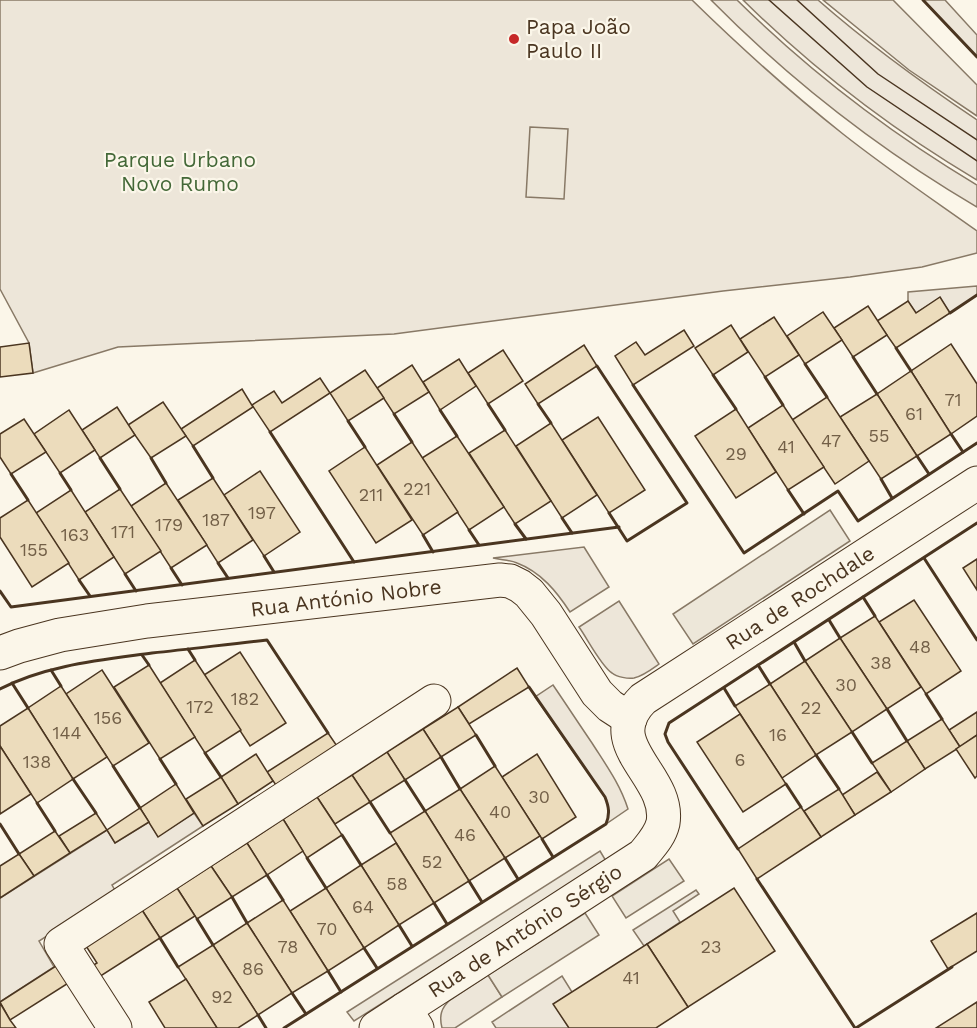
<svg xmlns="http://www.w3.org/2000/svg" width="977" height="1028" viewBox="0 0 977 1028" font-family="'Work Sans',sans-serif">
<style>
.green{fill:#ede6d9;stroke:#887966;stroke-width:1.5}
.parking{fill:#ede7d9;stroke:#887966;stroke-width:1.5}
.building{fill:#ecdcbc;stroke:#4a3520;stroke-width:1.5}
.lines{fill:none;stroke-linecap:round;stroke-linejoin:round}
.street-casing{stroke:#4a3520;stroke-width:35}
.secondary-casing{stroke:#4a3520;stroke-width:35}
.street{stroke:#fbf6e9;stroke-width:33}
.secondary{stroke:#fbf6e9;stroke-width:33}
.tram{stroke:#4a3520;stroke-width:1.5}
.wall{stroke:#4a3520;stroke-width:3}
.poi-dot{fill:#c62828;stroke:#fbf6e9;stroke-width:2}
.labels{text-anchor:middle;stroke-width:4.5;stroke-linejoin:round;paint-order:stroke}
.number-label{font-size:18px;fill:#725f47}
.poi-label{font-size:21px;fill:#4a3520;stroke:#fbf6e9;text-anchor:start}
.park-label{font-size:21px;fill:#436837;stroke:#fbf6e9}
.street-label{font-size:21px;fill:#4a3520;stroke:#fbf6e9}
</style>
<rect width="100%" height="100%" fill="#fbf6e9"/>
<!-- green -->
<g class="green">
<path d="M0 0H692C740 47 790 92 843 134 886 168 932 199 977 231V253L922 267 850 277 723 291 394 334 118 347 33 373 29 343 0 289Z"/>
<path d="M711 0H737C809 71 890 133 977 185V207C880 150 790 80 711 0Z"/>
<path d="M743 0H818C868 44 922 83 977 120V180C894 131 812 68 743 0Z"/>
<path d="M823 0H893L977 85V116L909 70Z"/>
<path d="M923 0H945L977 35V57Z"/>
<path d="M977 286V295L950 313 940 298 916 313 908 301V292Z"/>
<path d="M584 547 609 587 570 612C557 592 541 572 517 563 510 560 501 560 493 558Z"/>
<path d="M619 601 659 664C652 669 643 676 634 678 628 679 617 677 612 673 601 666 587 638 579 627Z"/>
<path d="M553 685C566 704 579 724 592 743 606 765 620 784 628 809L606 824C610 814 609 807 605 797L535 697Z"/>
<path d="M194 813 203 826 112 885 116 892 39 941 54 967 0 1002V898L107 830 115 843 149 822 158 836Z"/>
<path d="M696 890 699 894 673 911 680 922 644 946 633 930Z"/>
<path d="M488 975 502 997 455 1028H442C439 1016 441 1008 450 1000Z"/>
<path d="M562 976 572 992 554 1004 569 1028H496L492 1022Z"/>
</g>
<!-- parking -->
<g class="parking">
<path d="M530 127 568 129 564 199 526 197Z"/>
<path d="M830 510 850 541 693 644 673 614Z"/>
<path d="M600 851 606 861 354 1021 347 1012Z"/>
<path d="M669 859 684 881 626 918 612 896Z"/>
<path d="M585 913 599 935 502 997 488 975Z"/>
</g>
<!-- building -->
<g class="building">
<path d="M940 297 950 313 896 348 877 321 908 301 916 313Z"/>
<path d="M868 306 887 335 853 357 834 328Z"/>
<path d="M823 312 842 340 805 364 787 336Z"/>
<path d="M774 317 799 355 765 377 740 339Z"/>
<path d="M731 325 748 352 713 375 695 348Z"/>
<path d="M684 330 694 346 633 385 615 356 636 342 645 355Z"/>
<path d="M29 343 33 373 0 377V347Z"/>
<path d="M951 344 977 384V416L951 434 911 371Z"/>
<path d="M584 345 597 366 538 404 525 384Z"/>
<path d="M503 350 523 381 488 404 468 373Z"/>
<path d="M459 359 476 386 440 410 423 382Z"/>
<path d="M412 365 429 392 394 414 377 388Z"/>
<path d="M365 370 384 398 348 421 330 393Z"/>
<path d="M911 371 951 434 917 456 877 394Z"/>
<path d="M320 378 330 393 270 432 252 405 274 391 282 403Z"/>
<path d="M242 389 253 407 193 446 181 429Z"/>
<path d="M877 394 917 456 881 479 840 417Z"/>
<path d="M827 397 869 461 835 484 792 420Z"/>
<path d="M163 402 186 436 151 458 128 425Z"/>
<path d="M783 405 824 467 788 490 748 428Z"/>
<path d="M117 407 135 435 100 458 82 430Z"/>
<path d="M736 409 776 472 736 498 695 436Z"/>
<path d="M69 410 95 450 60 473 34 434Z"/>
<path d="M598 417 645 490 609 513 562 440Z"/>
<path d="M24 419 46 452 11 474 0 457V434Z"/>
<path d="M551 423 597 495 562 518 516 446Z"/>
<path d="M505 430 551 501 515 524 469 453Z"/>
<path d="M457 436 504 507 469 530 422 458Z"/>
<path d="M412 442 458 512 423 535 377 465Z"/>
<path d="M365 447 412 520 376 543 329 471Z"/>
<path d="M260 471 300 532 264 556 224 495Z"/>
<path d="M213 478 253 540 218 563 178 500Z"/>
<path d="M166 483 207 545 171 568 131 506Z"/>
<path d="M120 489 161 551 125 574 85 512Z"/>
<path d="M71 490 114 557 79 580 36 513Z"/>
<path d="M28 500 69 563 32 587 0 537V518Z"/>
<path d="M977 559V590L963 568Z"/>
<path d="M914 600 961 671 926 694 879 622Z"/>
<path d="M875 616 921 687 887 709 840 638Z"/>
<path d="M840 638 887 709 852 732 805 661Z"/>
<path d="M240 652 286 723 250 746 204 675Z"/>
<path d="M195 660 241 730 205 753 160 683Z"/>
<path d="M805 661 852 732 816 755 770 684Z"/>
<path d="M149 665 195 737 160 759 114 687Z"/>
<path d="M517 668 529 687 469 724 458 707Z"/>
<path d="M102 670 149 743 113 766 66 694Z"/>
<path d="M770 684 816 755 782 778 735 706Z"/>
<path d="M61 686 107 757 73 779 28 708Z"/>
<path d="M458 707 476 735 441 757 423 729Z"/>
<path d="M28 708 73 779 37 803 0 746V726Z"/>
<path d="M977 712V735L960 747 949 730Z"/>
<path d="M740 714 786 784 743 812 697 742Z"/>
<path d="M942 719 960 747 925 769 907 741Z"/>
<path d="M423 729 441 757 405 780 387 752Z"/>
<path d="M328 733 339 749 278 788 267 772Z"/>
<path d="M977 735V776L975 778 956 749Z"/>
<path d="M907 741 925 769 891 792 872 763Z"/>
<path d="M0 746 31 794 0 814Z"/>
<path d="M387 752 405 780 370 802 352 775Z"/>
<path d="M256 754 273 781 238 804 221 777Z"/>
<path d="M537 754 576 817 542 839 502 777Z"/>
<path d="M495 766 540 836 505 858 460 789Z"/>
<path d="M877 772 891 792 855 815 842 795Z"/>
<path d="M352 775 370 802 335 824 317 797Z"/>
<path d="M221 777 238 804 203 826 186 799Z"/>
<path d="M176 784 194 813 158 837 140 808Z"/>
<path d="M460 789 505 858 469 881 425 811Z"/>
<path d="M839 789 855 815 821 837 804 811Z"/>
<path d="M317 797 342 835 307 858 283 819Z"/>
<path d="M801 807 821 837 757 879 738 849Z"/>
<path d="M140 808 149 822 115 843 107 830Z"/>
<path d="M425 811 469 881 434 903 390 833Z"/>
<path d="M96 813 107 830 70 853 59 836Z"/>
<path d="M283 819 303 851 267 875 247 843Z"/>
<path d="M55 831 70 853 34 876 19 854Z"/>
<path d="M247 843 267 875 232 897 211 866Z"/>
<path d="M396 843 434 903 399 925 361 865Z"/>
<path d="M19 854 34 876 0 898V866Z"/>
<path d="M361 865 399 925 364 948 326 888Z"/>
<path d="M211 866 232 897 197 919 177 888Z"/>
<path d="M177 888 195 916 160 938 142 910Z"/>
<path d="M326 888 364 948 328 971 290 911Z"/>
<path d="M734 888 775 951 688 1007 647 944Z"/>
<path d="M283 900 328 971 292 993 247 923Z"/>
<path d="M142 910 160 938 99 977 92 966 97 963 86 946Z"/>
<path d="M977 913V951L948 969 931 941Z"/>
<path d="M247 923 292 993 258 1015 213 945Z"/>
<path d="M647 944 688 1007 656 1028H569L553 1004Z"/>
<path d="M213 945 258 1015 238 1028H217L178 967Z"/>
<path d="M59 964 70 982 10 1020 0 1002Z"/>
<path d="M186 979 217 1028H165L149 1002Z"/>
<path d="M977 1002V1028H936Z"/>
<path d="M0 1003 10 1020 16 1028H0Z"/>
</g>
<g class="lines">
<!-- street casing -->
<g class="street-casing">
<g id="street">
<path d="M0 653 19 646 60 635 147 621 500 580 510 581 520 586 529 593 546 614 597 693 610 706 630 719"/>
<path d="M115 1028 61 944 434 701"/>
<path d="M376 1028 405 1009"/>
</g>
</g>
<!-- secondary casing -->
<g class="secondary-casing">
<path id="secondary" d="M417 1028 405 1009 643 855C651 845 660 836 663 823 671 775 597 745 643 699L977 483"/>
</g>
<!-- street -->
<use href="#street" class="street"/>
<!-- secondary -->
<use href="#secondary" class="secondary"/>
<!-- tram -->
<g class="tram">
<path d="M769 0 867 87 977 161"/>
<path d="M797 0 878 74 977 140"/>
</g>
<!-- wall -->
<g class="wall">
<path d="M923 0 977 57"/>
<path d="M950 313 977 295"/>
<path d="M896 348 911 371"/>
<path d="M853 357 877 394"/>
<path d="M805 364 827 397"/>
<path d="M597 366 687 503 627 541 609 513"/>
<path d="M713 375 736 409"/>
<path d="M765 377 783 405"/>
<path d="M633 385 744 553 838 491 858 521 977 443"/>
<path d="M488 404 505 430"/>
<path d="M538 404 551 423"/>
<path d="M440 410 457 436"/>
<path d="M394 414 412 442"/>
<path d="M348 421 365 447"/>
<path d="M270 432 354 562"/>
<path d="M951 434 963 452"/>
<path d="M193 446 213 478"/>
<path d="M917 456 929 474"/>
<path d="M100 458 120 489"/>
<path d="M151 458 166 483"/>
<path d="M60 473 71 490"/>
<path d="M11 474 28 500"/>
<path d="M881 479 892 498"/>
<path d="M788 490 804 514"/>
<path d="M562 518 572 533"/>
<path d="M515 524 526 539"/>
<path d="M469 530 479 545"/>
<path d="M423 535 433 552"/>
<path d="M264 556 274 572"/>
<path d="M924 558 977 640"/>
<path d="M218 563 228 578"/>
<path d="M171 568 182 585"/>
<path d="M125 574 136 591"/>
<path d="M79 580 90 596"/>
<path d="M0 591 11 607 619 527"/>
<path d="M863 597 875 616"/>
<path d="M829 620 840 638"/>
<path d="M794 642 805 661"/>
<path d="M188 649 195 660"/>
<path d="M142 655 149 665"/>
<path d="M758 665 770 684"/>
<path d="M51 670 61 686"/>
<path d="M12 683 28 708"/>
<path d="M724 688 735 706"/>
<path d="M0 689C46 665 101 660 152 653 191 649 229 644 267 640L328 733"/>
<path d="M926 694 942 719"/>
<path d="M887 709 907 741"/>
<path d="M852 732 872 763"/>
<path d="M476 735 495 766"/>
<path d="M205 753 221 777"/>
<path d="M816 755 839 789"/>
<path d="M441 757 460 789"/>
<path d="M160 759 176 784"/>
<path d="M113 766 140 808"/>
<path d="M73 779 96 813"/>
<path d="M405 780 425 811"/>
<path d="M786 784 801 807"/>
<path d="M370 802 390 833"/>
<path d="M37 803 55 831"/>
<path d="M0 824 19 854"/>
<path d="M342 835 361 865"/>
<path d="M542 839 553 857"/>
<path d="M738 849 668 742 665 734 669 723 977 523"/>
<path d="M307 858 326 888"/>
<path d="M505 858 518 879"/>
<path d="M267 875 283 900"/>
<path d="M757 879 855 1028"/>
<path d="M469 881 482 902"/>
<path d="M232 897 247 923"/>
<path d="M434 903 447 924"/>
<path d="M197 919 213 945"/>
<path d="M399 925 412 946"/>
<path d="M160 938 178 967"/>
<path d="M364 948 377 968"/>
<path d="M328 971 341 992"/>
<path d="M292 993 306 1014"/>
<path d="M258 1015 266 1028"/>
<path d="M284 1028 606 824C610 814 609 807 605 797L529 687"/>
<path d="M856 1028 952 967"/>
</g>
</g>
<!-- markers -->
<circle class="poi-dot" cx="514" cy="39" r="6"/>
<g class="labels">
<!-- number labels -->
<g class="number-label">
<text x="953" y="406">71</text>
<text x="914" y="420">61</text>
<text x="879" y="442">55</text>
<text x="831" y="447">47</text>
<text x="786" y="453">41</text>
<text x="736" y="460">29</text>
<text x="417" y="495">221</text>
<text x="371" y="501">211</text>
<text x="262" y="519">197</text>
<text x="216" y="526">187</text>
<text x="169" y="531">179</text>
<text x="123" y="538">171</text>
<text x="75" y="541">163</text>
<text x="34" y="556">155</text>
<text x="920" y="653">48</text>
<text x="881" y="669">38</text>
<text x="846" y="691">30</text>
<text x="245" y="705">182</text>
<text x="200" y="713">172</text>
<text x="811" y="714">22</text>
<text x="108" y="724">156</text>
<text x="67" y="739">144</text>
<text x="778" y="741">16</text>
<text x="740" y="766">6</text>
<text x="37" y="768">138</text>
<text x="539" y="803">30</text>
<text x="500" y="818">40</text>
<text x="465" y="841">46</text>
<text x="432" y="868">52</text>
<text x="397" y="890">58</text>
<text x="363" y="913">64</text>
<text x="327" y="935">70</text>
<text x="288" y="953">78</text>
<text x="711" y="953">23</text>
<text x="253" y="975">86</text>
<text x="631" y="984">41</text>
<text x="222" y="1003">92</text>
</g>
<!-- poi labels -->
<g class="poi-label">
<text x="526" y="34">Papa João<tspan x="526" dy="24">Paulo II</tspan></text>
</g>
<!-- park labels -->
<g class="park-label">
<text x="180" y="167">Parque Urbano<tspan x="180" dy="24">Novo Rumo</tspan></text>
</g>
<!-- street labels -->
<g class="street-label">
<text transform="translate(346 598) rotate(-7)" y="7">Rua António Nobre</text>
<text transform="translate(800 598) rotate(-33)" y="7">Rua de Rochdale</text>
<text transform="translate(525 931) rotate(-33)" y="7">Rua de António Sérgio</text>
</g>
</g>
</svg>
